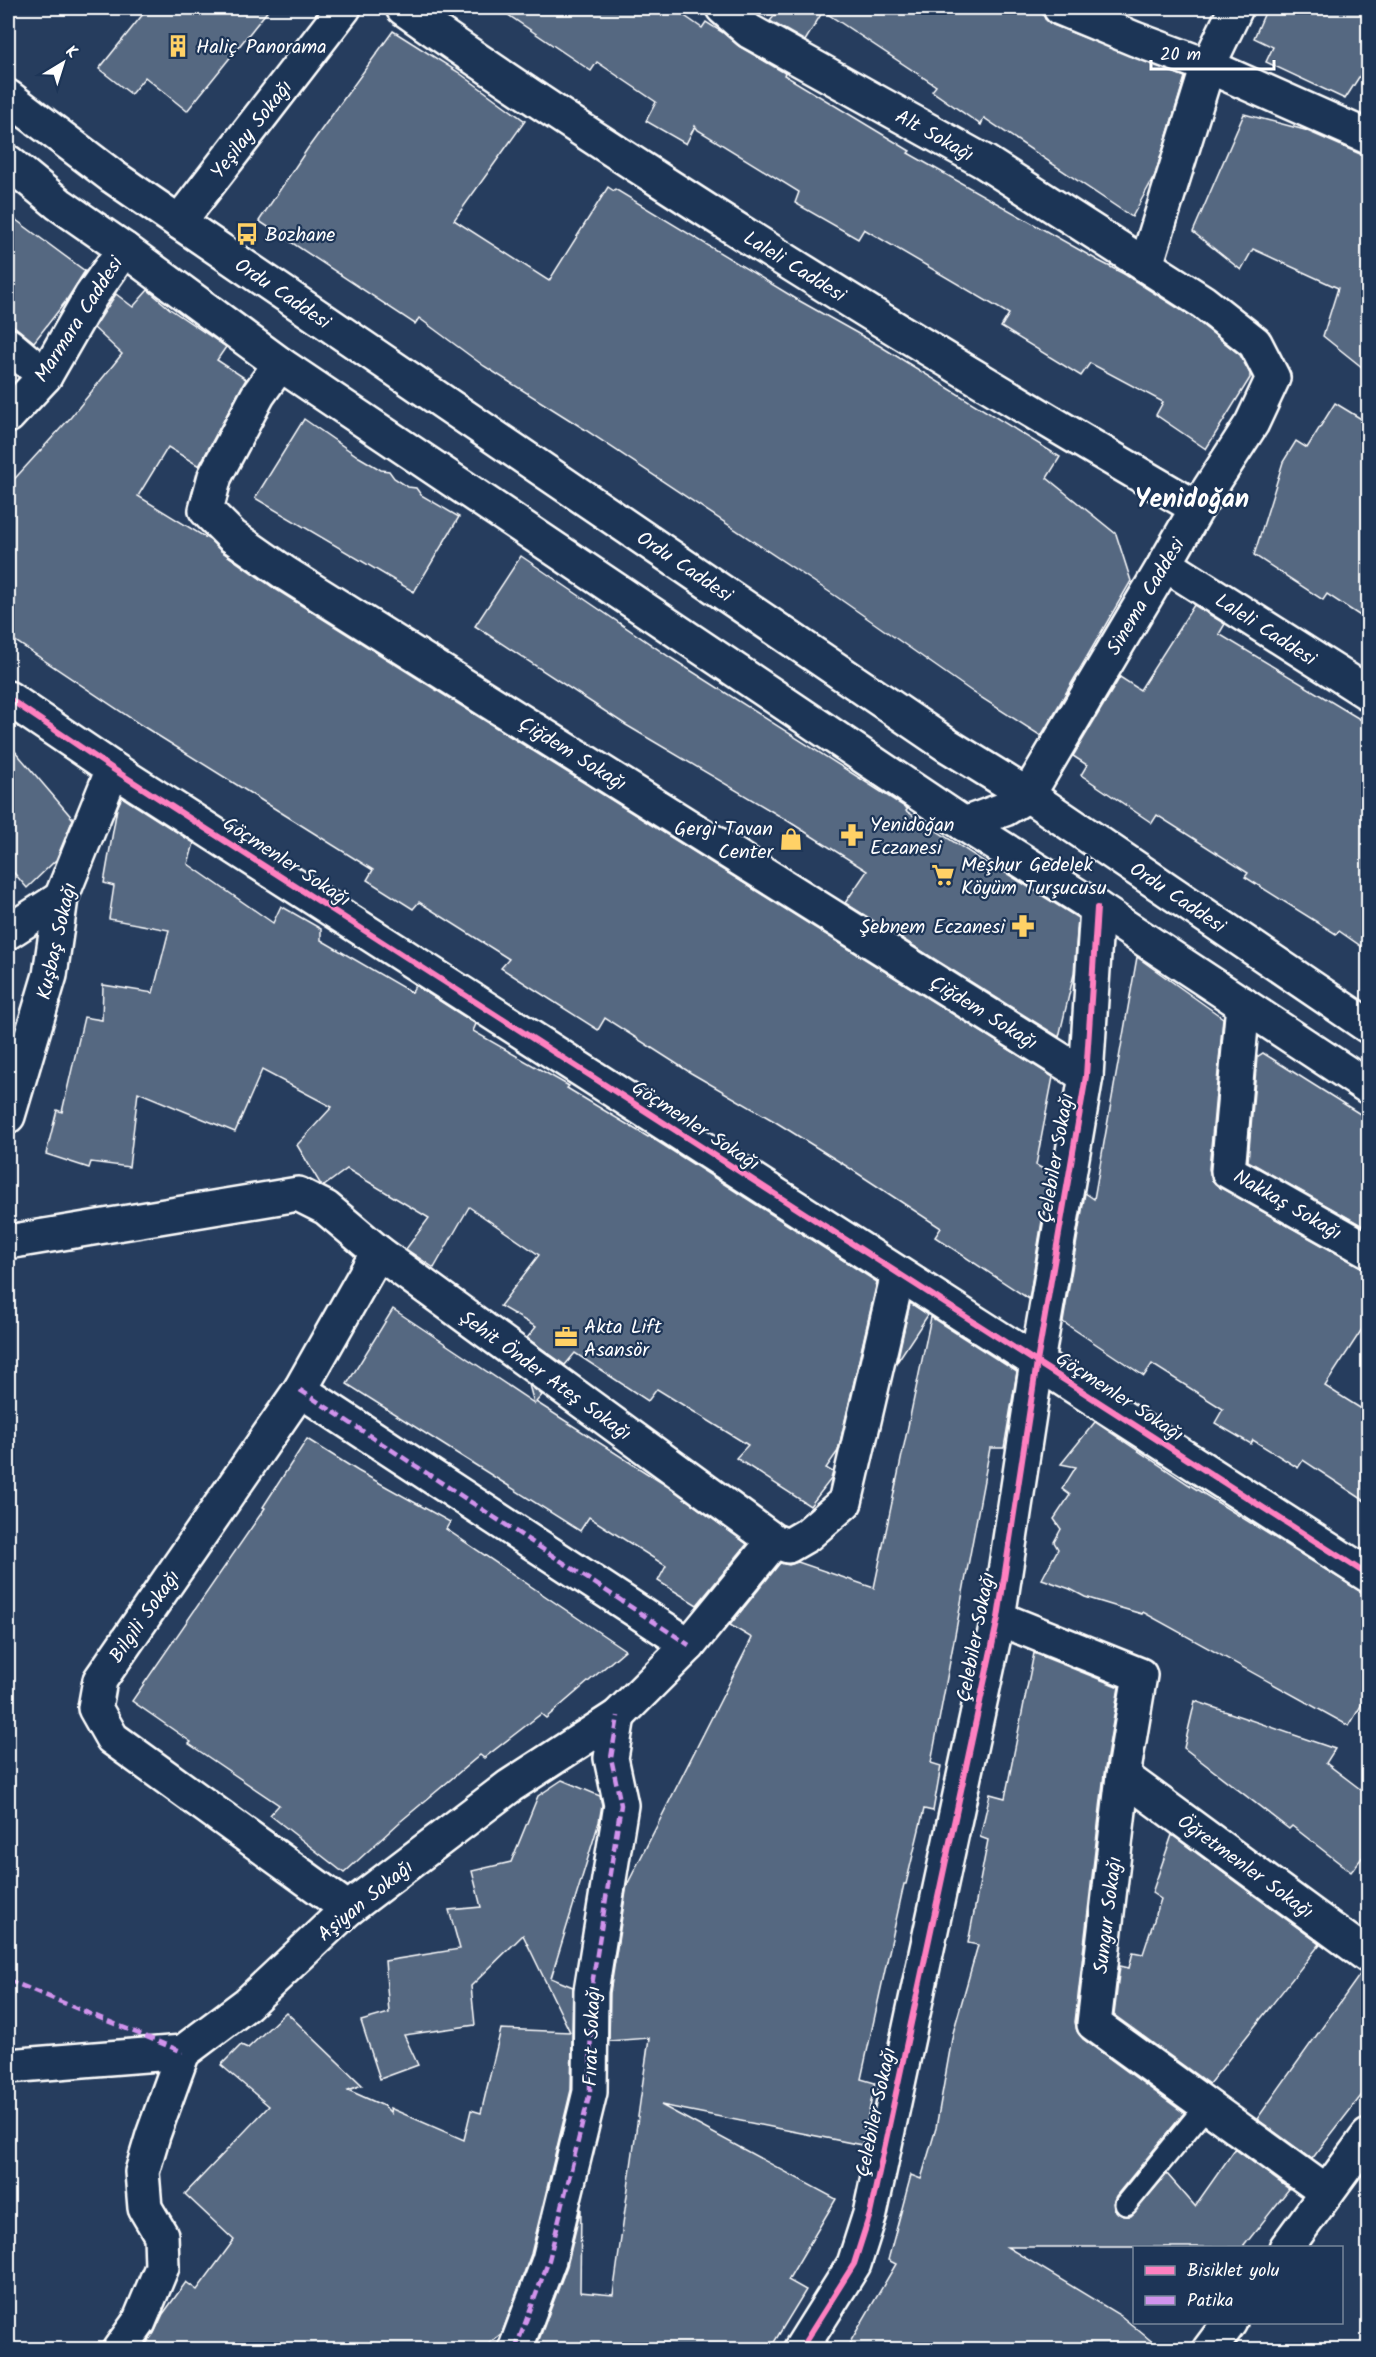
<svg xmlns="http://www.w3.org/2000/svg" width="1376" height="2357" viewBox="0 0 1376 2357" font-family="Kalam,sans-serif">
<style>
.building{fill:#556781;stroke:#fff;stroke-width:1.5}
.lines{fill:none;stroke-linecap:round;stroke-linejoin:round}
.service-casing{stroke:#fff;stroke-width:26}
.minor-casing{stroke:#fff;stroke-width:38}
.tertiary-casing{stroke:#fff;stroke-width:38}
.primary-casing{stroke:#fff;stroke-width:38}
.service{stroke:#1d3557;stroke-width:21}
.minor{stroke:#1d3557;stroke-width:33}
.tertiary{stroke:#1d3557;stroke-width:33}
.primary{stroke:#1d3557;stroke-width:33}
.quiet{stroke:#d193ec;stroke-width:4.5;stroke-dasharray:9 4.5;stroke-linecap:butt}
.cycleway-casing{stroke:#1d3557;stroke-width:10}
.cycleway{stroke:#ff80c0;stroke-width:6}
.labels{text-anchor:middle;stroke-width:4.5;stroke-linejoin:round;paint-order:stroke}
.poi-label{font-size:20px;fill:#fff;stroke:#1d3557;text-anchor:start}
.street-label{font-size:20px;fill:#fff;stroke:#1d3557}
.district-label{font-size:26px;font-weight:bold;fill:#fff;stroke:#1d3557}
</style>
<rect width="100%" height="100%" fill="#263d5e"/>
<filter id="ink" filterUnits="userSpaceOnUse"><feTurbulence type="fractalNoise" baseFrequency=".0167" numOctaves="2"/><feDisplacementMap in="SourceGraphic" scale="12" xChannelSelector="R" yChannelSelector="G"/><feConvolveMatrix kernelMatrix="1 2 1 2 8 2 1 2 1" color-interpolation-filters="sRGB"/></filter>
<g filter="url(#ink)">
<!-- building -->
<g class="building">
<path d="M148 8H270L187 111 145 77 131 94 99 69Z"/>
<path d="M498 8H673L702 28 706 22 722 32 740 47 785 73 784 75 910 151 908 153 1099 261 1124 274 1192 317 1240 355 1250 374V378L1206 449 1156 415 1163 402 1090 363 1081 376 1001 327 1009 314 864 229 858 239 795 203 799 192 698 130 695 126 686 144 646 121 656 102 597 62 591 71Z"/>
<path d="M781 8H1042L1045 19 1053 25 1185 77 1155 175 1132 217 984 118 981 125 932 91 936 86 823 11 805 41 770 21Z"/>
<path d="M1267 8H1368V63L1345 99 1266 62 1273 47 1254 38Z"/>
<path d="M393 31 458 72 525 121 454 220 549 281 608 187 614 191 615 189 798 300 880 346 1060 457 1047 478 1116 534 1131 581 1041 736 974 693 837 597 581 427 484 366 419 318 415 324 259 221 308 148Z"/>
<path d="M1244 114 1305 130 1360 154 1368 155V372L1323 336 1338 288 1253 249 1241 270 1193 232Z"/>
<path d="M8 214 85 271 66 301 34 342 8 321Z"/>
<path d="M148 290 170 309 226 347 217 360 246 379 199 466 168 447 138 496 210 540 221 551 275 589 1053 1077 1036 1165 1050 1173 1029 1299 935 1237 941 1228 851 1169 774 1121 691 1073 605 1018 598 1030 501 968 509 959 419 902 413 909 367 880 373 870 141 725 8 636V486L71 417 122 354 94 328 116 294 133 307Z"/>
<path d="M1335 403 1368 423V621L1327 594 1323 600 1254 555 1283 462 1296 441 1307 448Z"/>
<path d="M304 419 359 457 381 470 389 471 394 478 408 487 416 488 421 495 459 517 414 592 255 498Z"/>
<path d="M521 556 671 658 908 809 906 811 992 867 993 865 1078 918 1074 974 1059 1037 845 903 867 871 788 821 626 725 475 626Z"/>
<path d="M1194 605 1225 624 1219 634 1368 724V951L1339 931 1336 934 1245 877 1248 873 1157 815 1152 823 1081 775 1087 765 1073 756 1120 677 1140 690Z"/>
<path d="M8 743 73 819 56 860 27 888 8 866Z"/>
<path d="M122 797 194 843 188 864 273 923 281 906 321 929V940L412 993 415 985 476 1024 473 1031 569 1086 567 1088 648 1137 649 1136 877 1282 838 1451 826 1468 833 1472 831 1479 810 1506 736 1458 748 1445 657 1389 648 1401 575 1353 565 1365 527 1338 536 1327 500 1306 539 1255 469 1207 434 1268 406 1249 429 1218 347 1169 324 1186 321 1185 297 1145 332 1107 262 1070 235 1132 138 1092 129 1167 91 1162 89 1168 46 1154 57 1110 62 1112 84 1017 102 1020 103 985 153 993 169 930 109 919 114 886 104 883 117 808Z"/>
<path d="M1137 957 1223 1018 1209 1169 1212 1180 1219 1187 1359 1266 1368 1269V1320L1325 1386 1368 1413V1503L1303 1460 1298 1468 1253 1440 1251 1444 1215 1423 1223 1409 1152 1364 1144 1376 1063 1322 1085 1193 1094 1199Z"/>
<path d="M1263 1053 1368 1119V1229L1248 1161 1257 1057Z"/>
<path d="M910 1303 928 1315 897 1362Z"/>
<path d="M393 1309 534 1403 529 1385 542 1395 536 1402 673 1490 747 1544 697 1605 658 1581 666 1566 589 1517 580 1531 347 1384Z"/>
<path d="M931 1317 1017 1372 1004 1448H990L931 1763 941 1766 933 1811 924 1809 906 1884H904L861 2079 875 2083 862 2145 661 2105 836 2199 788 2280 806 2290 770 2349H545L537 2345 567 2266 581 2208 580 2292 613 2295 649 2038 609 2041 610 1993 627 1885 752 1638 730 1625 780 1563 789 1565 798 1562 874 1588Z"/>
<path d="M1095 1422 1188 1484 1368 1596V1694L1349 1726 1143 1612 1142 1614 1121 1608 1085 1597 1070 1589 1042 1579 1058 1549 1054 1542 1061 1529 1054 1519 1070 1495 1062 1489 1076 1467 1061 1464Z"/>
<path d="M307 1439 358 1471 450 1522 446 1529 625 1650 546 1718 541 1714 484 1758 480 1755 401 1821 344 1873 270 1815 279 1805 189 1744 191 1742 132 1701 265 1508 263 1507Z"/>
<path d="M1034 1653 1119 1687 1104 1774 1075 2022 1077 2031 1083 2039 1184 2113 1116 2196 1113 2203 1114 2209 1123 2216H1131L1167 2174 1195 2206 1235 2149 1289 2189 1243 2247H1007L1121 2316 1161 2349H846L896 2264 888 2260 911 2175 921 2179 936 2128 953 2033 978 1945 968 1943 988 1840 980 1837 990 1794 1005 1798Z"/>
<path d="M1195 1701 1335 1749 1326 1763 1368 1795V1850L1351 1872 1292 1826 1289 1829 1184 1748Z"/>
<path d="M562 1780 600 1796 602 1805 599 1822 551 1978 573 1987 571 2090 531 2254 502 2333 482 2349H142L154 2333 163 2314 186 2282 197 2290 234 2240 185 2194 269 2106 221 2065 241 2045 248 2048 286 2012 362 2085 348 2090 384 2106 391 2113 390 2108 464 2140 471 2110 481 2113 501 2029 570 2032 523 1935 471 1986 475 2025 404 2035 418 2065 380 2079 361 2021 389 2013 385 1961 460 1949 449 1910 481 1907 472 1871 511 1862 538 1796Z"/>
<path d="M1172 1835 1320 1944 1209 2084 1114 2015 1120 1966 1129 1968 1133 1952 1143 1954 1161 1899 1152 1893Z"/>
<path d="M1361 1973 1368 1974V2087L1312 2159 1257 2119Z"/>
</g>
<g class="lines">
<!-- service casing -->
<g class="service-casing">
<path id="service" d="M1126 2204 1207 2105"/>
</g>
<!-- minor casing -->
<g class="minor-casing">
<g id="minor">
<path d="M723 8 749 31 985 162 1203 302 1255 343 1273 378 1252 423 1197 508"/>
<path d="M1060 8 1135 39 1208 66 1368 137"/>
<path d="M179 222 344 8"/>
<path d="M8 345 45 376"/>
<path d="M280 364 258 395 215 476 206 510 232 536 285 573 1086 1076"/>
<path d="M8 416 45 376 91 296 124 249"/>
<path d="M1028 795 1165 564"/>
<path d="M8 932 61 898"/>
<path d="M1243 1004 1228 1171 1368 1250"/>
<path d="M8 1116 50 975 61 898 113 769"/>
<path d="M8 1242 298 1194 326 1208 378 1252 774 1541 788 1546 807 1535 845 1502 898 1274"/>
<path d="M300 1390 689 1645"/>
<path d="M998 1618 1140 1675 1123 1776 1094 2024 1326 2192"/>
<path d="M1123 1776 1368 1956"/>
<path d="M348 1909 112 1738 95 1708 100 1680 300 1390 378 1252"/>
<path d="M8 2066 183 2052 247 2004 348 1909 510 1786 618 1716 689 1645 774 1541"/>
<path d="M1286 2248 1368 2136"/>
<path d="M119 2350 139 2322 162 2267 161 2235 145 2208 142 2172 153 2135 183 2052"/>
<path d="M515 2350 549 2260 590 2092 591 1991 621 1805 611 1758 618 1716"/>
<path d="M800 2350 854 2264 870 2214 998 1618 1037 1362 1086 1076 1097 908"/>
<path d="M1209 2350 1230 2322"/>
</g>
</g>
<!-- tertiary casing -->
<g class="tertiary-casing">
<g id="tertiary">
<path d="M403 8C487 68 574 125 661 181 837 295 1016 403 1197 508L1165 564 1368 693"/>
<path d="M1146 265 1208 66 1236 8"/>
<path d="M8 698 113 769 1368 1575"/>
</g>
</g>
<!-- primary casing -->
<g class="primary-casing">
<g id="primary">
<path d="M8 97 112 176 179 222 947 745 1028 795 1368 1026"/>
<path d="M8 162 59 204 124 249 280 364 964 824 1097 908 1368 1087"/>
<path d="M964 824 1005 809 1028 795"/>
</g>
</g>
<!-- service -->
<use href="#service" class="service"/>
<!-- minor -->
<use href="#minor" class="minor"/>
<!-- tertiary -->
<use href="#tertiary" class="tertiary"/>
<!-- primary -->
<use href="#primary" class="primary"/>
<!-- quiet -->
<g class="quiet">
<path d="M300 1390 689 1645"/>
<path d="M8 1980 183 2052"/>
<path d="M515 2350 549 2260 590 2092 591 1991 621 1805 611 1758 618 1716"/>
</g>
<!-- cycleway casing -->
<g class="cycleway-casing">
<g id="cycleway">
<path d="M8 698 113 769 1368 1575"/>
<path d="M800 2350 854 2264 870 2214 998 1618 1037 1362 1086 1076 1097 908"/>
</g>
</g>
<!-- cycleway -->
<use href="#cycleway" class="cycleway"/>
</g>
</g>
<!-- icons -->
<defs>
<g id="building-bare" transform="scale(1.8)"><path d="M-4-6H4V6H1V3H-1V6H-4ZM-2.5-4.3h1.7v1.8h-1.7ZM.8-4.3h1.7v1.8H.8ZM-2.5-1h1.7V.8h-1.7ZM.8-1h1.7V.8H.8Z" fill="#ffd166" stroke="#1d3557" stroke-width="2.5" paint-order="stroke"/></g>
<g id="bus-bare" transform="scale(1.8)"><path d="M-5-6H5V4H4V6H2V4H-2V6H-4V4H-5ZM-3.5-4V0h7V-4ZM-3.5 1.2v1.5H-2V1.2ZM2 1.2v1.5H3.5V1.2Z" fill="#ffd166" stroke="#1d3557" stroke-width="2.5" paint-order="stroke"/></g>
<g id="pharmacy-bare" transform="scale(1.8)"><path d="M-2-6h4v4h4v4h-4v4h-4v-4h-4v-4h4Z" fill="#ffd166" stroke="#1d3557" stroke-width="2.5" paint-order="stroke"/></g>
<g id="shop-bare" transform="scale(1.8)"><path d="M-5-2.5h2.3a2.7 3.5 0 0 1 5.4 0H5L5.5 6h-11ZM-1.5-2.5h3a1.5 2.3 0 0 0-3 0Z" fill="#ffd166" stroke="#1d3557" stroke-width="2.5" paint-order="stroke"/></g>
<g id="supermarket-bare" transform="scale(1.8)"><path d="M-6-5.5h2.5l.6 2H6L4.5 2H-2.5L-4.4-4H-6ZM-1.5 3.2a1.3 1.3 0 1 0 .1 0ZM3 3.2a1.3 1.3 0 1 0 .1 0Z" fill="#ffd166" stroke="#1d3557" stroke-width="2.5" paint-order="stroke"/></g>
<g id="office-bare" transform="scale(1.8)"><path d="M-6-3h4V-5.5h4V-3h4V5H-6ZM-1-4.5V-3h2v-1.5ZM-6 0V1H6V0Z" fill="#ffd166" stroke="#1d3557" stroke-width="2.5" paint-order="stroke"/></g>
</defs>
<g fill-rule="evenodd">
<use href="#building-bare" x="178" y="46"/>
<use href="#bus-bare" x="247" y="234"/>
<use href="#pharmacy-bare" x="852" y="835"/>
<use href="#shop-bare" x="791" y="839"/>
<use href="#supermarket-bare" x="943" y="875"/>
<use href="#pharmacy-bare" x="1023" y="926"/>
<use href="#office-bare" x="566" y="1337"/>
</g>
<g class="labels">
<!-- poi labels -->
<g class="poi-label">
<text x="196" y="53">Haliç Panorama</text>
<text x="265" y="241">Bozhane</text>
<text x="870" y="831">Yenidoğan<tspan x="870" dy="23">Eczanesi</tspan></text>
<text x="773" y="835" text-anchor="end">Gergi Tavan<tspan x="773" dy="23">Center</tspan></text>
<text x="961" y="871">Meşhur Gedelek<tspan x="961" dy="23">Köyüm Turşucusu</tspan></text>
<text x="1005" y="933" text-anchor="end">Şebnem Eczanesi</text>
<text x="584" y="1333">Akta Lift<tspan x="584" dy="23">Asansör</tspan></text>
</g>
<!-- street labels -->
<g class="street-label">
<text transform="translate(251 129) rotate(-52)" y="7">Yeşilay Sokağı</text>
<text transform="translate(935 135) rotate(29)" y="7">Alt Sokağı</text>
<text transform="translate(795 266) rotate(32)" y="7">Laleli Caddesi</text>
<text transform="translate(283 293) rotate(34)" y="7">Ordu Caddesi</text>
<text transform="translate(78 319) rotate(-57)" y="7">Marmara Caddesi</text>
<text transform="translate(685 566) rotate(34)" y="7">Ordu Caddesi</text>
<text transform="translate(1145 596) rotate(-59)" y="7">Sinema Caddesi</text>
<text transform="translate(1266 629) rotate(33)" y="7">Laleli Caddesi</text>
<text transform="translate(573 753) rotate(32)" y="7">Çiğdem Sokağı</text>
<text transform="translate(287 861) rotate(33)" y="7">Göçmenler Sokağı</text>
<text transform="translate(1178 897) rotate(34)" y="7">Ordu Caddesi</text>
<text transform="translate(56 941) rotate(-77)" y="7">Kuşbaş Sokağı</text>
<text transform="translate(984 1012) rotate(32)" y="7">Çiğdem Sokağı</text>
<text transform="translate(696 1125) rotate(33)" y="7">Göçmenler Sokağı</text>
<text transform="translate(1055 1158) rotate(-80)" y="7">Çelebiler Sokağı</text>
<text transform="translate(1288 1204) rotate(30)" y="7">Nakkaş Sokağı</text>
<text transform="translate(546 1375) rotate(36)" y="7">Şehit Önder Ateş Sokağı</text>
<text transform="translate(1120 1396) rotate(33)" y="7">Göçmenler Sokağı</text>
<text transform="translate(144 1616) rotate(-55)" y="7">Bilgili Sokağı</text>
<text transform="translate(975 1637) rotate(-79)" y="7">Çelebiler Sokağı</text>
<text transform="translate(1246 1866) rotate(36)" y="7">Öğretmenler Sokağı</text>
<text transform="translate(365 1900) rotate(-39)" y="7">Aşiyan Sokağı</text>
<text transform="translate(1107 1915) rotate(-83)" y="7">Sungur Sokağı</text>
<text transform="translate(591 2036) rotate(-88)" y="7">Fırat Sokağı</text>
<text transform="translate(875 2112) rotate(-78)" y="7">Çelebiler Sokağı</text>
</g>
<!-- district labels -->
<g class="district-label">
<text x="1192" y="507">Yenidoğan</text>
</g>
</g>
<!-- margin -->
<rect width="1376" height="2357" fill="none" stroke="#1d3557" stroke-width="30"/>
<rect x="15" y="15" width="1346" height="2327" fill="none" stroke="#fff" stroke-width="2" filter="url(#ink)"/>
<!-- legend -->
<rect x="1133" y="2246" width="210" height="78" fill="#1d3557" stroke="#77869a" stroke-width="1.5"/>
<rect x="1145" y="2266" width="30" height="9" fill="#ff80c0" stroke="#77869a" stroke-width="1.5"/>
<text x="1187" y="2276" font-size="18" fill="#ffffff">Bisiklet yolu</text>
<rect x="1145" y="2296" width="30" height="9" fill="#d193ec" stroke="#77869a" stroke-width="1.5"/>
<text x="1187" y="2306" font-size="18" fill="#ffffff">Patika</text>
<!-- north arrow -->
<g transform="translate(63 63) rotate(38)" stroke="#1d3557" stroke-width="4.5" paint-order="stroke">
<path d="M0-4.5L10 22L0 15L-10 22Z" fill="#ffffff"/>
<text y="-9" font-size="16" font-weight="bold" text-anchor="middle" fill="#ffffff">K</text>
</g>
<!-- scale -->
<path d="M1151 60v9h123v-9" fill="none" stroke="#ffffff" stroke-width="3"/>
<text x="1160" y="60" font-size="18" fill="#ffffff" stroke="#1d3557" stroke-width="4.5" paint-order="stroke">20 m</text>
</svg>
